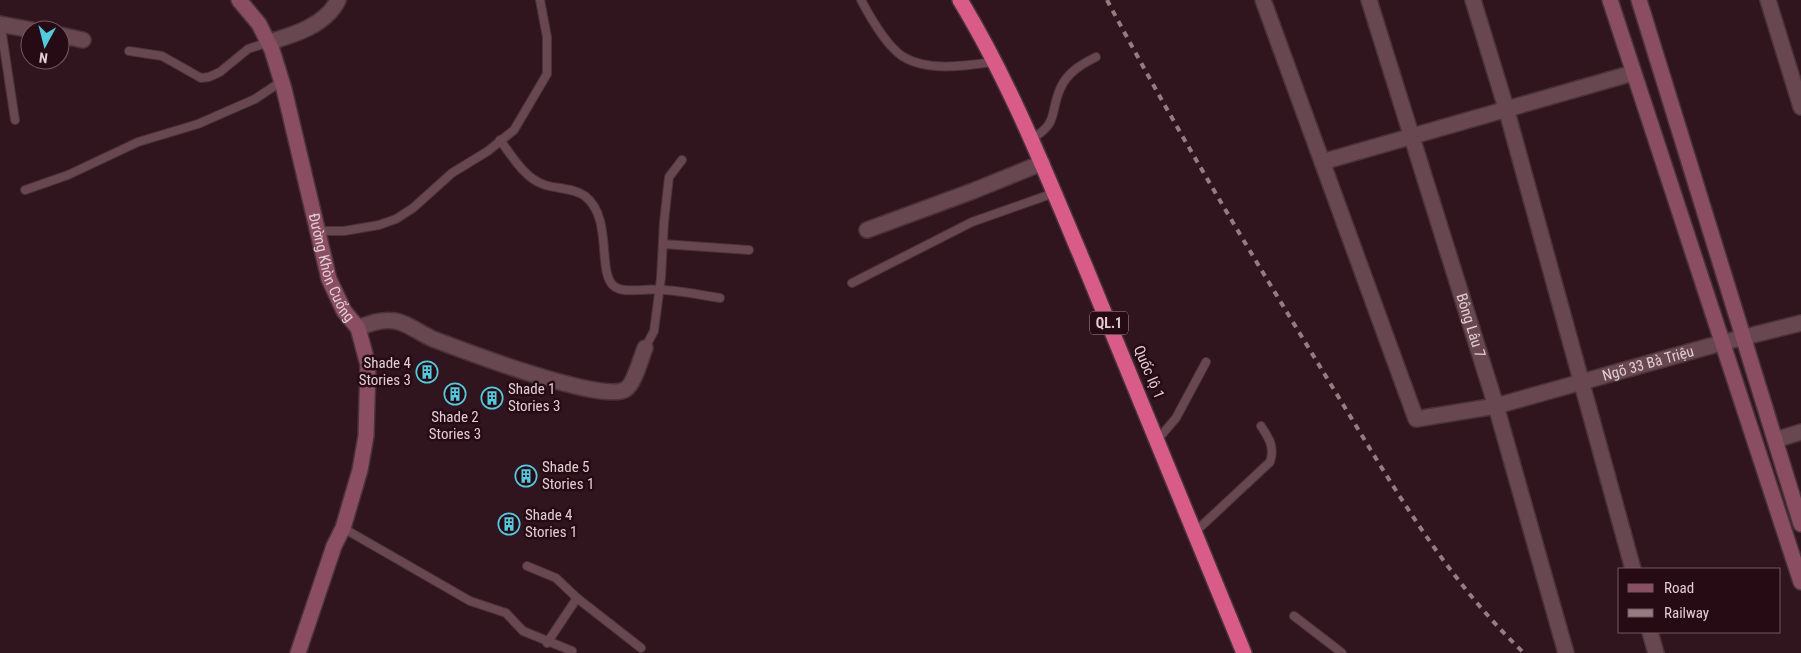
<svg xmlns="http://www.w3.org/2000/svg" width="1801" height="653" viewBox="0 0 1801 653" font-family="'Roboto Condensed',sans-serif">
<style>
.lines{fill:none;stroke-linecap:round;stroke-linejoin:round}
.lane-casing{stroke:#483338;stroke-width:10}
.street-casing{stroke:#483338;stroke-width:18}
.secondary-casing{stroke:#483338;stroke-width:18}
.highway-casing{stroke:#483338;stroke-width:18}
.lane{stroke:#684751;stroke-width:8}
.street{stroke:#684751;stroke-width:15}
.secondary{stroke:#8a4d62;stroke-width:15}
.highway{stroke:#d95c88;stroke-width:15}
.rail{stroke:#957c83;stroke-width:4;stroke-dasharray:6 6;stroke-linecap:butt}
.labels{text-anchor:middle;stroke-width:5;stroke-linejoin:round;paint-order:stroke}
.shield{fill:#260b15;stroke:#aa9399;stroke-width:1}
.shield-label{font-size:14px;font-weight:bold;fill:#e2cdd2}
.street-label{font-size:15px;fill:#e2cdd2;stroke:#260b15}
.poi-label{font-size:15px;fill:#e2cdd2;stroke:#260b15;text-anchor:start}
</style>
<rect width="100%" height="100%" fill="#31151e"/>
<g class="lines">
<!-- lane casing -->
<g class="lane-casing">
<g id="lane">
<path d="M861 0C870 17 886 45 902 56 927 72 965 66 993 62"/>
<path d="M2 34 15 120"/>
<path d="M129 51 162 56 201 78 209 77 220 72 248 49 269 42"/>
<path d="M1031 139C1060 123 1049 112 1061 87 1068 72 1082 64 1096 57"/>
<path d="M500 140C512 156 525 179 545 185 558 189 574 188 585 196 614 219 596 274 615 287 623 292 632 290 641 290 668 288 694 294 720 298"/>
<path d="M25 190 68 175 138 142 198 124 255 99 282 81"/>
<path d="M319 231H344L379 225 396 219 413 208 452 173 488 151 514 130 547 74V37L540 0"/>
<path d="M663 244 749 250"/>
<path d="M852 283 972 222 1054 193"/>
<path d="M645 348 654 331 661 278 664 222 669 177 682 160"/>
<path d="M1158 439 1176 418 1206 362"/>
<path d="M343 528 470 601 506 613 523 631 572 651"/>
<path d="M1195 532 1270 462C1275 447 1269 438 1261 426"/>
<path d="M527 566 556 578 577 598 641 648"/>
<path d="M1294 616 1342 653"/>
<path d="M547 643 577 598"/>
</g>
</g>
<!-- street casing -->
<g class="street-casing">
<g id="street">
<path id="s1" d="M1263 0 1416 419 1496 406 1721 343 1801 323"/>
<path id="s2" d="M1369 0 1496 406 1566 653"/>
<path d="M1473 0 1506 108 1633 569"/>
<path d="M1768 0 1801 107"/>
<path d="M0 24 32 30"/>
<path d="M60 35 83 40"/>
<path d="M269 42C294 35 326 25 338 0"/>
<path d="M1322 162 1633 73"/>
<path d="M867 230 973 191 1042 163"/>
<path d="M358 328C371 323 382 319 395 321 408 323 421 334 433 339 462 350 605 405 626 389 634 384 641 358 645 348"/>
<path d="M1775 440 1801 432"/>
<path d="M1650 632 1656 653"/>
</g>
</g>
<!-- secondary casing -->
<g class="secondary-casing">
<g id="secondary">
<path id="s3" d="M239 0 259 24 272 50 284 89 329 279 344 311 358 328 368 365 366 436 360 470 343 528 334 546 298 653"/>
<path d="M1610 0 1801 582"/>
<path d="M1639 0 1801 524"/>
</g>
</g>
<!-- highway casing -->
<g class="highway-casing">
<path id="highway" d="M960 0C1011 84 1047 176 1085 266 1139 395 1192 524 1244 653"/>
</g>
<!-- lane -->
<use href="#lane" class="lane"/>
<!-- street -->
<use href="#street" class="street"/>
<!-- secondary -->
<use href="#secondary" class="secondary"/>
<!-- highway -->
<use href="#highway" class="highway"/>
<!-- rail -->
<path class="rail" d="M1107 0C1177 132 1255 260 1333 388 1390 481 1444 577 1524 653"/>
</g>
<!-- icons -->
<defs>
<g id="building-ring" transform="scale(1.125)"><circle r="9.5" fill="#260b15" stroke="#54cade" stroke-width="1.5"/><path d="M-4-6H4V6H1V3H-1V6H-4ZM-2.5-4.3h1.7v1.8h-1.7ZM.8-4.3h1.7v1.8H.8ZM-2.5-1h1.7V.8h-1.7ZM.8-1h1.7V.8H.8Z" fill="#54cade"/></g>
</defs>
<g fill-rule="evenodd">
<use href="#building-ring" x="427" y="372"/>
<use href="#building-ring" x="455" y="394"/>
<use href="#building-ring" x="492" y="398"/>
<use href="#building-ring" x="526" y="476"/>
<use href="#building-ring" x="509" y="524"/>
</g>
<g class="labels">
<!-- shield labels -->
<rect class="shield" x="1090" y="311.5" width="38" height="23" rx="4"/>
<g class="shield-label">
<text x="1109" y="328">QL.1</text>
</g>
<!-- street labels -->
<g class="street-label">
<text dy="5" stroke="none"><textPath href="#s3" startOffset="286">Đường Khòn Cuổng</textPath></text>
<text dy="5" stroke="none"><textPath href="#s2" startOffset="341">Bông Lâu 7</textPath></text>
<text dy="5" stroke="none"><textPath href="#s1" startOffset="685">Ngõ 33 Bà Triệu</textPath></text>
<text transform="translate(1149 372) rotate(67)" y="5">Quốc lộ 1</text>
</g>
<!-- poi labels -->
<g class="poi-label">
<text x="411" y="368" text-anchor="end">Shade 4<tspan x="411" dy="17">Stories 3</tspan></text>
<text x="508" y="394">Shade 1<tspan x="508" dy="17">Stories 3</tspan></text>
<text x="455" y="422" text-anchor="middle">Shade 2<tspan x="455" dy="17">Stories 3</tspan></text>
<text x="542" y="472">Shade 5<tspan x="542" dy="17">Stories 1</tspan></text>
<text x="525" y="520">Shade 4<tspan x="525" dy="17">Stories 1</tspan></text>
</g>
</g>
<!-- legend -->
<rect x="1618" y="568" width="162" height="65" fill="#260b15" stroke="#715961"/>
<rect x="1628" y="584" width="25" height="8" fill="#8a4d62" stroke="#715961"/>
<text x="1664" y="593" font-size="15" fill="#e2cdd2">Road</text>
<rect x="1628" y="609" width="25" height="8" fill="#957c83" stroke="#715961"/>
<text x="1664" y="618" font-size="15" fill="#e2cdd2">Railway</text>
<!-- north arrow -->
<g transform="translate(45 45) rotate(187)"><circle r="24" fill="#260b15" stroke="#715961"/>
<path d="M0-4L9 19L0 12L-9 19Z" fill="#54cade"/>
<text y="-8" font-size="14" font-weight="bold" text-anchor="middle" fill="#e2cdd2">N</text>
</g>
</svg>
